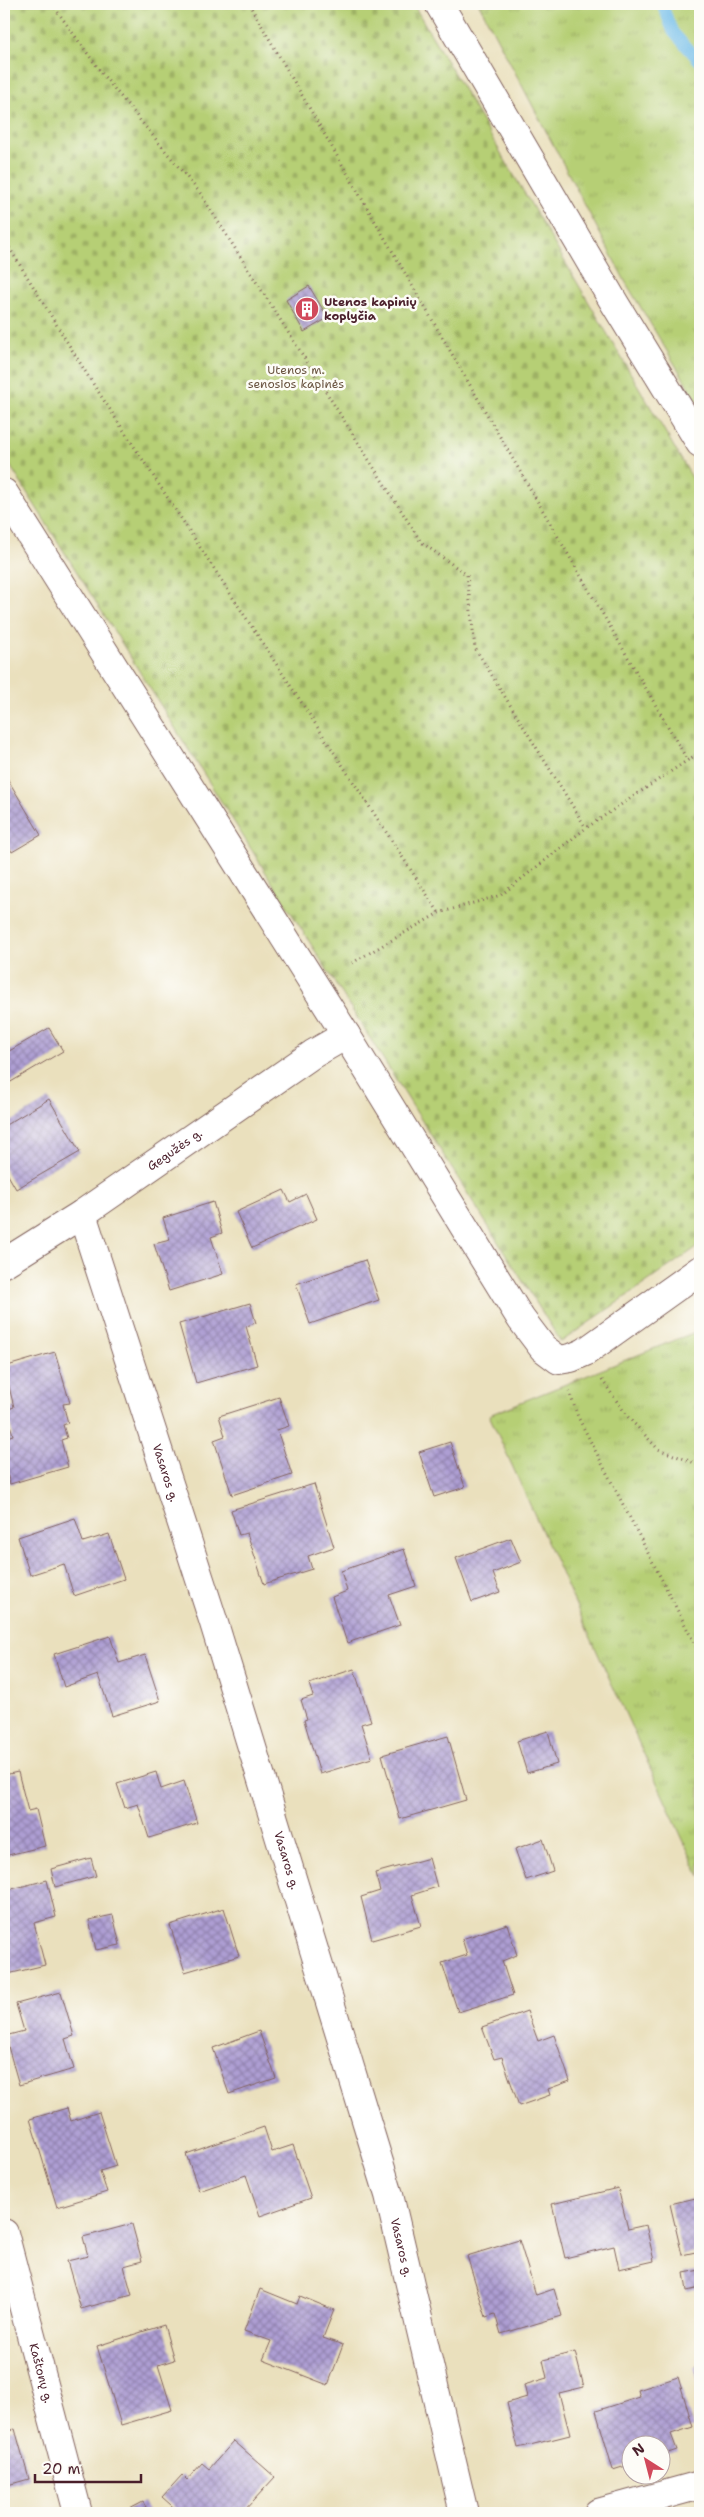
<svg xmlns="http://www.w3.org/2000/svg" width="704" height="2517" viewBox="0 0 704 2517" font-family="'Shantell Sans',sans-serif">
<style>
.grass{fill:url(#grass-tufts);stroke:#807750}
.cemetery{fill:url(#cemetery-stones);stroke:#807750}
.lines{fill:none;stroke-linecap:round;stroke-linejoin:round}
.stream{stroke:#6fbce9;stroke-width:11}
.building{fill:url(#building-cross-hatch)}
.street-casing{stroke:#82635e;stroke-width:30}
.path{stroke:#82635e;stroke-width:3;stroke-dasharray:1 4;stroke-linecap:butt}
.street{stroke:#fff;stroke-width:28}
.labels{text-anchor:middle;stroke-width:5;stroke-linejoin:round;paint-order:stroke}
.poi-label{font-size:12px;font-weight:bold;fill:#4a1f2b;stroke:#fdfcf7;text-anchor:start}
.park-label{font-size:12px;fill:#6a5441;stroke:#fdfcf7}
.street-label{font-size:12px;fill:#4a1f2b;stroke:#fdfcf7}
</style>
<defs>
<pattern id="grass-tufts" width="24" height="20" patternUnits="userSpaceOnUse" patternTransform="scale(1.25)"><rect width="24" height="20" fill="#b6cf75"/><path d="M3 7l-1-3M5 7V3M7 7l1-3M15 17l-1-3M17 17v-4M19 17l1-3" fill="none" stroke="#9eb165"/></pattern>
<pattern id="cemetery-stones" width="16" height="16" patternUnits="userSpaceOnUse" patternTransform="scale(1.25)"><rect width="16" height="16" fill="#b6cf75"/><path d="M2 7V4a2 2 0 0 1 4 0v3zM10 15v-3a2 2 0 0 1 4 0v3z" fill="#9eb165"/></pattern>
<pattern id="building-cross-hatch" width="8" height="8" patternUnits="userSpaceOnUse" patternTransform="scale(1.25)"><rect width="8" height="8" fill="#ad9ed3"/><path d="M0 0l8 8M0 8l8-8" fill="none" stroke="#8f80ab"/></pattern>
</defs>
<rect width="100%" height="100%" fill="#fdfcf7"/>
<filter id="ink" filterUnits="userSpaceOnUse"><feTurbulence type="fractalNoise" baseFrequency=".02" numOctaves="2"/><feDisplacementMap in="SourceGraphic" scale="10" xChannelSelector="R" yChannelSelector="G"/><feConvolveMatrix kernelMatrix="1 2 1 2 8 2 1 2 1" color-interpolation-filters="sRGB"/></filter>
<filter id="wash" filterUnits="userSpaceOnUse"><feTurbulence type="fractalNoise" baseFrequency=".0096" numOctaves="4" result="noise"/><feDisplacementMap in="SourceGraphic" scale="20" xChannelSelector="R" yChannelSelector="G"/><feGaussianBlur stdDeviation="1.12" result="paint"/><feColorMatrix in="noise" values="0 0 0 0 0 0 0 0 0 0 0 0 0 0 0 0 0 1.4 0 .05"/><feComposite in="paint" operator="in"/></filter>
<g filter="url(#wash)">
<rect width="100%" height="100%" fill="#eae0bd"/>
<!-- grass -->
<g class="grass">
<path d="M479 4H700V406L626 283Z"/>
<path d="M700 1330V1877L489 1415Z"/>
</g>
<!-- cemetery -->
<path class="cemetery" d="M4 4H413L700 491V1245L561 1342 4 456Z"/>
<g class="lines">
<!-- stream -->
<path class="stream" d="M662 4 673 32 700 62"/>
</g>
<g id="blocks">
<!-- building -->
<g class="building">
<path d="M309 286 328 318 304 332 286 300Z"/>
<path d="M4 773 41 835 12 852 4 839Z"/>
<path d="M49 1028 63 1051 4 1086V1054Z"/>
<path d="M49 1099 80 1152 16 1189 4 1168V1126Z"/>
<path d="M284 1190 290 1202 306 1194 317 1219 252 1248 236 1212Z"/>
<path d="M213 1202 222 1233 211 1237 223 1274 169 1291 154 1244 170 1240 163 1218Z"/>
<path d="M365 1260 379 1300 310 1324 296 1284Z"/>
<path d="M250 1303 256 1323 246 1326 257 1365 196 1383 179 1324Z"/>
<path d="M55 1352 70 1403 63 1404 68 1423 63 1425 67 1438 61 1440 68 1467 10 1484 4 1463V1438L13 1435 6 1410 14 1407 4 1367Z"/>
<path d="M279 1397 289 1426 277 1430 292 1475 232 1495 214 1440 225 1436 219 1416Z"/>
<path d="M450 1442 465 1487 434 1497 419 1452Z"/>
<path d="M314 1484 334 1547 308 1556 312 1569 264 1584 247 1533 239 1535 231 1510Z"/>
<path d="M75 1518 83 1542 109 1534 124 1579 74 1596 64 1564 30 1575 18 1537Z"/>
<path d="M511 1538 521 1562 493 1573 500 1592 472 1602 456 1558Z"/>
<path d="M404 1549 416 1586 389 1595 400 1625 347 1643 332 1597 347 1591 341 1571Z"/>
<path d="M110 1636 119 1663 145 1655 160 1701 112 1716 98 1675 64 1687 54 1654Z"/>
<path d="M354 1669 371 1721 361 1724 372 1758 320 1774 304 1720 307 1719 301 1700 313 1696 309 1684Z"/>
<path d="M548 1731 557 1764 527 1773 517 1741Z"/>
<path d="M448 1736 466 1800 400 1819 382 1755Z"/>
<path d="M18 1772 28 1811 36 1809 45 1846 4 1856V1775Z"/>
<path d="M156 1772 161 1789 184 1781 197 1823 149 1838 138 1804 125 1808 117 1784Z"/>
<path d="M543 1839 553 1871 526 1880 515 1849Z"/>
<path d="M91 1858 96 1876 55 1887 51 1869Z"/>
<path d="M429 1858 437 1887 412 1895 421 1926 372 1940 361 1897 380 1891 375 1873Z"/>
<path d="M47 1880 56 1917 34 1923 45 1965 4 1975V1891Z"/>
<path d="M224 1908 239 1956 185 1972 170 1925Z"/>
<path d="M113 1915 120 1945 96 1950 89 1920Z"/>
<path d="M507 1924 517 1955 502 1961 513 1995 458 2012 442 1963 467 1955 462 1939Z"/>
<path d="M61 1992 74 2036 65 2039 74 2069 19 2085 5 2036 24 2031 16 2004Z"/>
<path d="M527 2011 538 2041 554 2035 570 2081 548 2089 550 2095 519 2106 502 2057 494 2059 482 2027Z"/>
<path d="M259 2031 276 2078 229 2094 213 2048Z"/>
<path d="M67 2108 71 2121 99 2112 116 2166 100 2171 107 2192 57 2207 30 2119Z"/>
<path d="M264 2127 272 2152 293 2145 311 2198 260 2216 246 2175 199 2191 186 2154Z"/>
<path d="M618 2188 628 2229 646 2225 654 2261 619 2269 614 2246 565 2258 552 2204Z"/>
<path d="M700 2197V2251L682 2255 670 2204Z"/>
<path d="M132 2224 142 2261 124 2266 132 2295 81 2309 67 2261 88 2256 83 2237Z"/>
<path d="M519 2240 536 2295 554 2289 562 2316 501 2334 495 2314 486 2317 467 2256Z"/>
<path d="M700 2270V2288L687 2291 684 2273Z"/>
<path d="M260 2289 297 2304 300 2296 334 2310 323 2338 343 2345 328 2385 263 2360 271 2341 244 2331Z"/>
<path d="M164 2325 174 2360 158 2365 172 2410 121 2425 97 2346Z"/>
<path d="M575 2352 584 2387 559 2393 570 2435 518 2448 507 2403 527 2397 524 2385 547 2378 543 2360Z"/>
<path d="M700 2366V2394L699 2395 694 2367Z"/>
<path d="M678 2377 693 2427 671 2434 677 2450 662 2455V2444H632V2464L613 2470 596 2411 640 2397 638 2390Z"/>
<path d="M15 2429 29 2479 4 2486V2432Z"/>
<path d="M234 2441 275 2477 242 2513H180L162 2497 182 2475 187 2480 202 2463 209 2469Z"/>
<path d="M143 2502 149 2513H122Z"/>
</g>
</g>
</g>
<g filter="url(#ink)">
<use href="#blocks" fill-opacity="0" stroke="#82635e" stroke-width="1"/>
<g class="lines">
<!-- street casing -->
<g class="street-casing">
<g id="street">
<path d="M439 4 615 304 700 443"/>
<path d="M4 493 346 1035 521 1319 543 1348 559 1360 571 1358 585 1352 700 1270"/>
<path id="s1" d="M82 1214 213 1620 389 2195 464 2513"/>
<path id="s2" d="M4 1263 82 1214 313 1054 346 1035"/>
<path id="s3" d="M4 2233 78 2513"/>
<path d="M598 2513 700 2485"/>
</g>
</g>
<!-- path -->
<g class="path">
<path d="M52 4 103 75 200 193 421 542 467 575 475 648 586 828"/>
<path d="M249 4 688 761"/>
<path d="M4 239 88 376 439 913"/>
<path d="M352 963 439 913 501 895 586 828 700 752"/>
<path d="M602 1380 628 1417 658 1449 700 1465"/>
<path d="M569 1391 578 1417 700 1654"/>
</g>
<!-- street -->
<use href="#street" class="street"/>
</g>
</g>
<!-- icons -->
<defs>
<g id="building-disc" transform="scale(1.25)"><circle r="9.5" fill="#d1495b" stroke="#fdfcf7"/><path d="M-4-6H4V6H1V3H-1V6H-4ZM-2.5-4.3h1.7v1.8h-1.7ZM.8-4.3h1.7v1.8H.8ZM-2.5-1h1.7V.8h-1.7ZM.8-1h1.7V.8H.8Z" fill="#fff"/></g>
</defs>
<g fill-rule="evenodd">
<use href="#building-disc" x="307" y="309"/>
</g>
<g class="labels">
<!-- poi labels -->
<g class="poi-label">
<text x="324" y="306">Utenos kapinių<tspan x="324" dy="14">koplyčia</tspan></text>
</g>
<!-- park labels -->
<g class="park-label">
<text x="296" y="374">Utenos m.<tspan x="296" dy="14">senosios kapinės</tspan></text>
</g>
<!-- street labels -->
<g class="street-label">
<text dy="4" stroke="none"><textPath href="#s2" startOffset="205">Gegužės g.</textPath></text>
<text dy="4" stroke="none"><textPath href="#s1" startOffset="272">Vasaros g.</textPath></text>
<text dy="4" stroke="none"><textPath href="#s1" startOffset="678">Vasaros g.</textPath></text>
<text dy="4" stroke="none"><textPath href="#s1" startOffset="1082">Vasaros g.</textPath></text>
<text dy="4" stroke="none"><textPath href="#s3" startOffset="145">Kaštonų g.</textPath></text>
</g>
</g>
<!-- margin -->
<rect width="704" height="2517" fill="none" stroke="#fdfcf7" stroke-width="20"/>
<!-- north arrow -->
<g transform="translate(646 2460) rotate(324)"><circle r="24" fill="#fdfcf7" stroke="#b5a4a5"/>
<path d="M0-4L9 19L0 12L-9 19Z" fill="#d1495b"/>
<text y="-8" font-size="14" font-weight="bold" text-anchor="middle" fill="#4a1f2b">N</text>
</g>
<!-- scale -->
<path d="M35 2474v8h106v-8" fill="none" stroke="#4a1f2b" stroke-width="2.5"/>
<text x="42" y="2474" font-size="15" fill="#4a1f2b" stroke="#fdfcf7" stroke-width="4" paint-order="stroke">20 m</text>
</svg>
